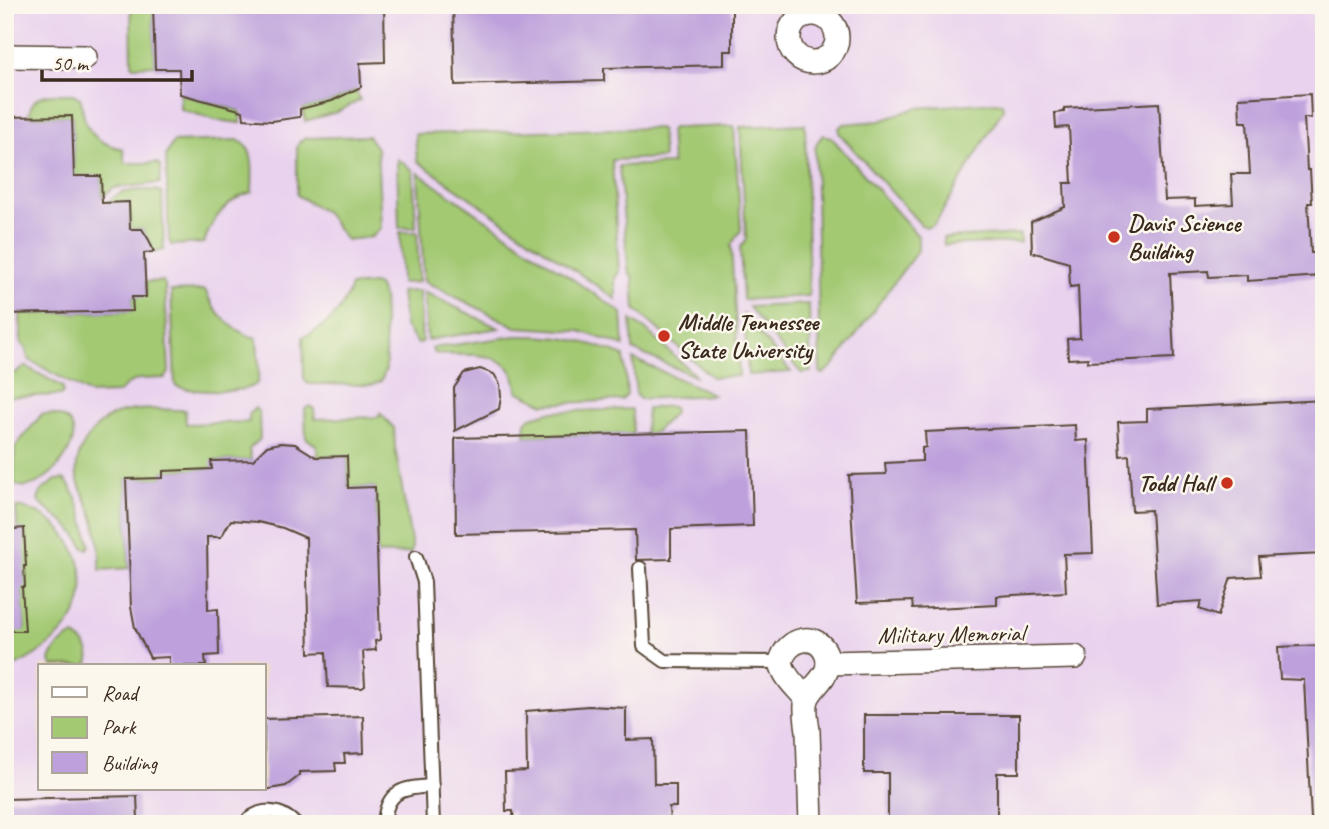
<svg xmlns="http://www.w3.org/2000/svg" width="1329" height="829" viewBox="0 0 1329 829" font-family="Caveat,sans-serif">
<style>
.built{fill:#e9d2ee;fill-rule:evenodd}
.green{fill:#a3c973;stroke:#6f7a48;stroke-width:2}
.building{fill:#bda0dc}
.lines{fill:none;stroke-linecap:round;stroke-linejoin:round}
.service-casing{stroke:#564536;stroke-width:16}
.minor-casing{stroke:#564536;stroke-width:26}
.service{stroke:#fff;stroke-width:12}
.minor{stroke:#fff;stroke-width:23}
.poi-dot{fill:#c8321e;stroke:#fbf7ec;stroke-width:2.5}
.labels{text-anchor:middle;stroke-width:5;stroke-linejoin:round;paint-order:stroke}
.poi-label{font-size:24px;font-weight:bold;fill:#3b2a1e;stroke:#fbf7ec;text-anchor:start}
.street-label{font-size:24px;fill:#3b2a1e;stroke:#fbf7ec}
</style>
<rect width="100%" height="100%" fill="#fbf7ec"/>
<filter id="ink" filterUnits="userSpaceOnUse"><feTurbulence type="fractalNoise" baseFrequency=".0143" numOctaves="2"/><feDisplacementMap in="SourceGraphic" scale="14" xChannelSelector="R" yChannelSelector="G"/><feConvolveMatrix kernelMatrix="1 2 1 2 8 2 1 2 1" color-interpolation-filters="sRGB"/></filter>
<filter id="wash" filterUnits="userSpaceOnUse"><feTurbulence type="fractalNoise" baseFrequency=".00686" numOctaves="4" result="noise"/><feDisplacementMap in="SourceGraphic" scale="28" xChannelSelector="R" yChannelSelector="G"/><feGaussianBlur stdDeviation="1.57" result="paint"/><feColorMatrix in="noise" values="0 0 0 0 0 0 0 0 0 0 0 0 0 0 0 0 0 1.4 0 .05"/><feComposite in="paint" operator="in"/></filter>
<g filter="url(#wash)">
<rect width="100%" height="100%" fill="#efe0c0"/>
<!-- built -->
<path class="built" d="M5 5H1324V824H5ZM40 666H264V789H40Z"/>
<!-- green -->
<g class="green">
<path d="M131 5H153L155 65 132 66Z"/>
<path d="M356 90 360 100 337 112 305 121 303 108 332 101Z"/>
<path d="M51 94H73L80 98C83 105 82 113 85 120 91 139 106 145 123 149L125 163H158L161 167 160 183 114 188 102 197 101 176H74L72 116 29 117C30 102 36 96 51 94Z"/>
<path d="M180 94 240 111 241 123 215 120 180 109Z"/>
<path d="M996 102 1002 103 1003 109 939 217C935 224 930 230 921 225L839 133V128L843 124 880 121 916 108Z"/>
<path d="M805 124 809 296 743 300 740 248 746 239 740 127Z"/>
<path d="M734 126 741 230 731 245 739 376 712 377 635 309 633 277 629 273 628 266 619 166 672 164 670 132 672 128Z"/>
<path d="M658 128 661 131 663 158 612 160 619 272 615 278 616 299 417 161 415 134Z"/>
<path d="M823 135 831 137 918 236V250L833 366 823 374 820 372 815 149 818 141Z"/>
<path d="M368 136 377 148 381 228 372 237 346 240 326 213 297 195V148L300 141 306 138Z"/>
<path d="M238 140C257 148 252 174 252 192 228 198 211 220 204 243L171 245 169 240 166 156 173 142Z"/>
<path d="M397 159 413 170 416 227 399 228Z"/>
<path d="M418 173 622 313 624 346 580 331 516 327 424 281Z"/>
<path d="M155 190 162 193 164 250 154 252 142 229H130L129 202 108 203C118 188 138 191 155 190Z"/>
<path d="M400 232H417L419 282 401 283Z"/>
<path d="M1020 234V242L944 245 943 238Z"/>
<path d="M163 281 165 285 169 373 165 378 139 379 129 383 118 393 90 394 28 359 26 349 21 343 20 314 132 311V297L146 296V282Z"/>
<path d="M373 284 378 286 383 296 386 369 381 381 372 385 308 384 304 379 303 337C326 328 344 310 351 286Z"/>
<path d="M205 290C214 312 233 333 257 338 257 347 261 376 257 383 249 394 185 393 175 385L171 291Z"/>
<path d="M419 291 422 342 418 344 405 327 401 292Z"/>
<path d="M424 292 499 328 427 340Z"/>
<path d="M809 304 811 372 801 373 749 307Z"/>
<path d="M744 315 791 372 748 375Z"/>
<path d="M631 320 645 329 697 377 633 350Z"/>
<path d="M516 336C557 335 586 340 624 356L627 395 622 400 544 404 517 391C515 347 467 356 438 354L433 352 432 348Z"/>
<path d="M633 359 709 392 713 395 640 399 636 395Z"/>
<path d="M25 366 63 387V393L61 395 5 397V374L16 373Z"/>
<path d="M310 406 314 409 315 419 379 417 380 413 394 428 395 447 412 547 411 553 377 554 375 487 348 488 347 456 318 457 317 446 306 438 305 409Z"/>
<path d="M667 406 673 407 674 413 654 433H645L647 409Z"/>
<path d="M255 408 259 413 260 439 249 449 251 460 212 461V469L163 471V478L126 479 129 568 100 570C101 549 98 530 91 511 86 499 79 488 77 476 73 451 96 420 120 413 137 407 167 410 185 410L186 424 249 422V414Z"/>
<path d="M632 409 633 434 525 436 526 422 531 417 549 412Z"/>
<path d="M42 414C114 413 43 502 15 484L14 479 15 447Z"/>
<path d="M64 479C78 492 86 526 90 545L88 549 84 548C72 522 56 520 38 501L41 491 56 480Z"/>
<path d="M16 507C66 512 100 575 73 618 59 641 30 661 5 670V631L25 630Z"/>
<path d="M74 636C85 641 95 656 86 666H52L50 661C52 651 64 638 74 636Z"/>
</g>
<g id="blocks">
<!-- building -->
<g class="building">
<path d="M153 5H384L385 62 360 63 361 87 332 101 300 109V117L272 121 244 119 243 111 180 94 179 69H155Z"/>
<path d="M453 5H732V51H724V65L604 68V81L455 85Z"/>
<path d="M1310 94 1311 118H1304L1307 170H1310L1312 203H1308L1311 253H1319L1321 276 1247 281V275L1209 277 1208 271 1170 273 1174 358 1088 362V358L1068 359 1067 339 1080 338 1078 286 1070 287 1069 263 1032 252 1031 222 1065 207 1064 183H1072L1069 127 1056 128 1055 113 1064 112V108L1159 103 1165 200 1195 199V206L1233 204 1231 174H1250L1247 122H1240L1239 98Z"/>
<path d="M72 116 74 176H101L102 203 129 202 130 229H142L149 240 154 252 144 253 146 297H132L133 311 5 314V117Z"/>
<path d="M480 369 494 374 500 384 501 397 499 409 455 431 454 388 464 373Z"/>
<path d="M1324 400V554L1259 557 1261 576 1231 578 1218 616 1199 609 1202 601 1157 604 1151 510 1132 511 1129 455 1120 456 1118 422 1147 421V409Z"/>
<path d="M1075 425 1076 441 1088 440 1093 553 1064 554 1066 592 997 596V605L913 609 912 601 857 603 849 475 886 474 885 463 922 461V448L926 447 925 432Z"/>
<path d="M750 431 753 526 671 529V559L636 560 635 530 456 534 455 438Z"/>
<path d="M280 443 295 444 316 457 347 456 348 488 375 487 380 640 375 641 376 650 363 651 365 686 362 688 328 687 326 652 309 653 306 538 283 528 258 522 231 520 221 537H207L208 610 218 609 219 655 205 656 206 666H169V657L150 658 135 628 131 607 126 479 163 478V471L212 469 211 461 253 460 267 446Z"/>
<path d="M24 528 26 566H24L25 587H22L25 631H5V530Z"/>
<path d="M1324 645V819H1311L1304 680 1280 679 1278 647Z"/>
<path d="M589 706 626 708V740L653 739 654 784H676V807H669L670 824H514L513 811H506L505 772 527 771 526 711Z"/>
<path d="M864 715H1019V773H997V824H888V773H864Z"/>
<path d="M363 716 364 753 344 754 345 763H335L336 771 299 772V776L286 786 264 790V719Z"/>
<path d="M137 796 138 819H129V824H5V799Z"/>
</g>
</g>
</g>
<g filter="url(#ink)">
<use href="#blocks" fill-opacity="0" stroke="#564536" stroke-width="2"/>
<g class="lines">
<!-- service casing -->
<g class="service-casing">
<g id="service">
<path d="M416 557 424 582 433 824"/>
<path d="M640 568 644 646 665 661 781 662"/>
<path d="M244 824C259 807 280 808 295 824"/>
<path d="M384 824C386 790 403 788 432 786"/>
</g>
</g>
<!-- minor casing -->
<g class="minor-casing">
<g id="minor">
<circle cx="813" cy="38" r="24"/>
<path d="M5 56 85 57"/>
<path d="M828 663 1075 657"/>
<path d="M807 700C798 688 784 678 781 662 786 638 818 630 827 656 833 675 813 684 807 699 804 708 807 722 808 731 809 762 810 793 811 824"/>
</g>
</g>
<!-- service -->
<use href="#service" class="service"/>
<!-- minor -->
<use href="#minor" class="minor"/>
</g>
</g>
<!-- markers -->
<g class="poi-dot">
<circle cx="1114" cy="237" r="7"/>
<circle cx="664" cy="336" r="7"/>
<circle cx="1227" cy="483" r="7"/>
</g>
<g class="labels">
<!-- poi labels -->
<g class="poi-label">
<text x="1128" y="231">Davis Science<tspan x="1128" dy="28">Building</tspan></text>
<text x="678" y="330">Middle Tennessee<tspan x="678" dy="28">State University</tspan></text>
<text x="1213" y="491" text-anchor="end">Todd Hall</text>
</g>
<!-- street labels -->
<g class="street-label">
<text transform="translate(951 634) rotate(-1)" y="8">Military Memorial</text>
</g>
</g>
<!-- margin -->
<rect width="1329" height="829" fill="none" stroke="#fbf7ec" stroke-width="28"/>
<!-- legend -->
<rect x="38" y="664" width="228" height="126" fill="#fbf7ec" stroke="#aea59a" stroke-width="2"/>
<rect x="52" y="687" width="35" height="10" fill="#ffffff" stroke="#aea59a" stroke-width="2"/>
<text x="102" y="700" font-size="21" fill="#3b2a1e">Road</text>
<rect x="52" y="717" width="35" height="21" fill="#a3c973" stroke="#aea59a" stroke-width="2"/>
<text x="102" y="734" font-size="21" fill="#3b2a1e">Park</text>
<rect x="52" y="752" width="35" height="21" fill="#bda0dc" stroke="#aea59a" stroke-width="2"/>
<text x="102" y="770" font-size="21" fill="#3b2a1e">Building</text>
<!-- scale -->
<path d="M42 70v10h150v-10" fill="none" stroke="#3b2a1e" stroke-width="3.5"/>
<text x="52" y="70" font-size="21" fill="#3b2a1e" stroke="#fbf7ec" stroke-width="5" paint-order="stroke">50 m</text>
</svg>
